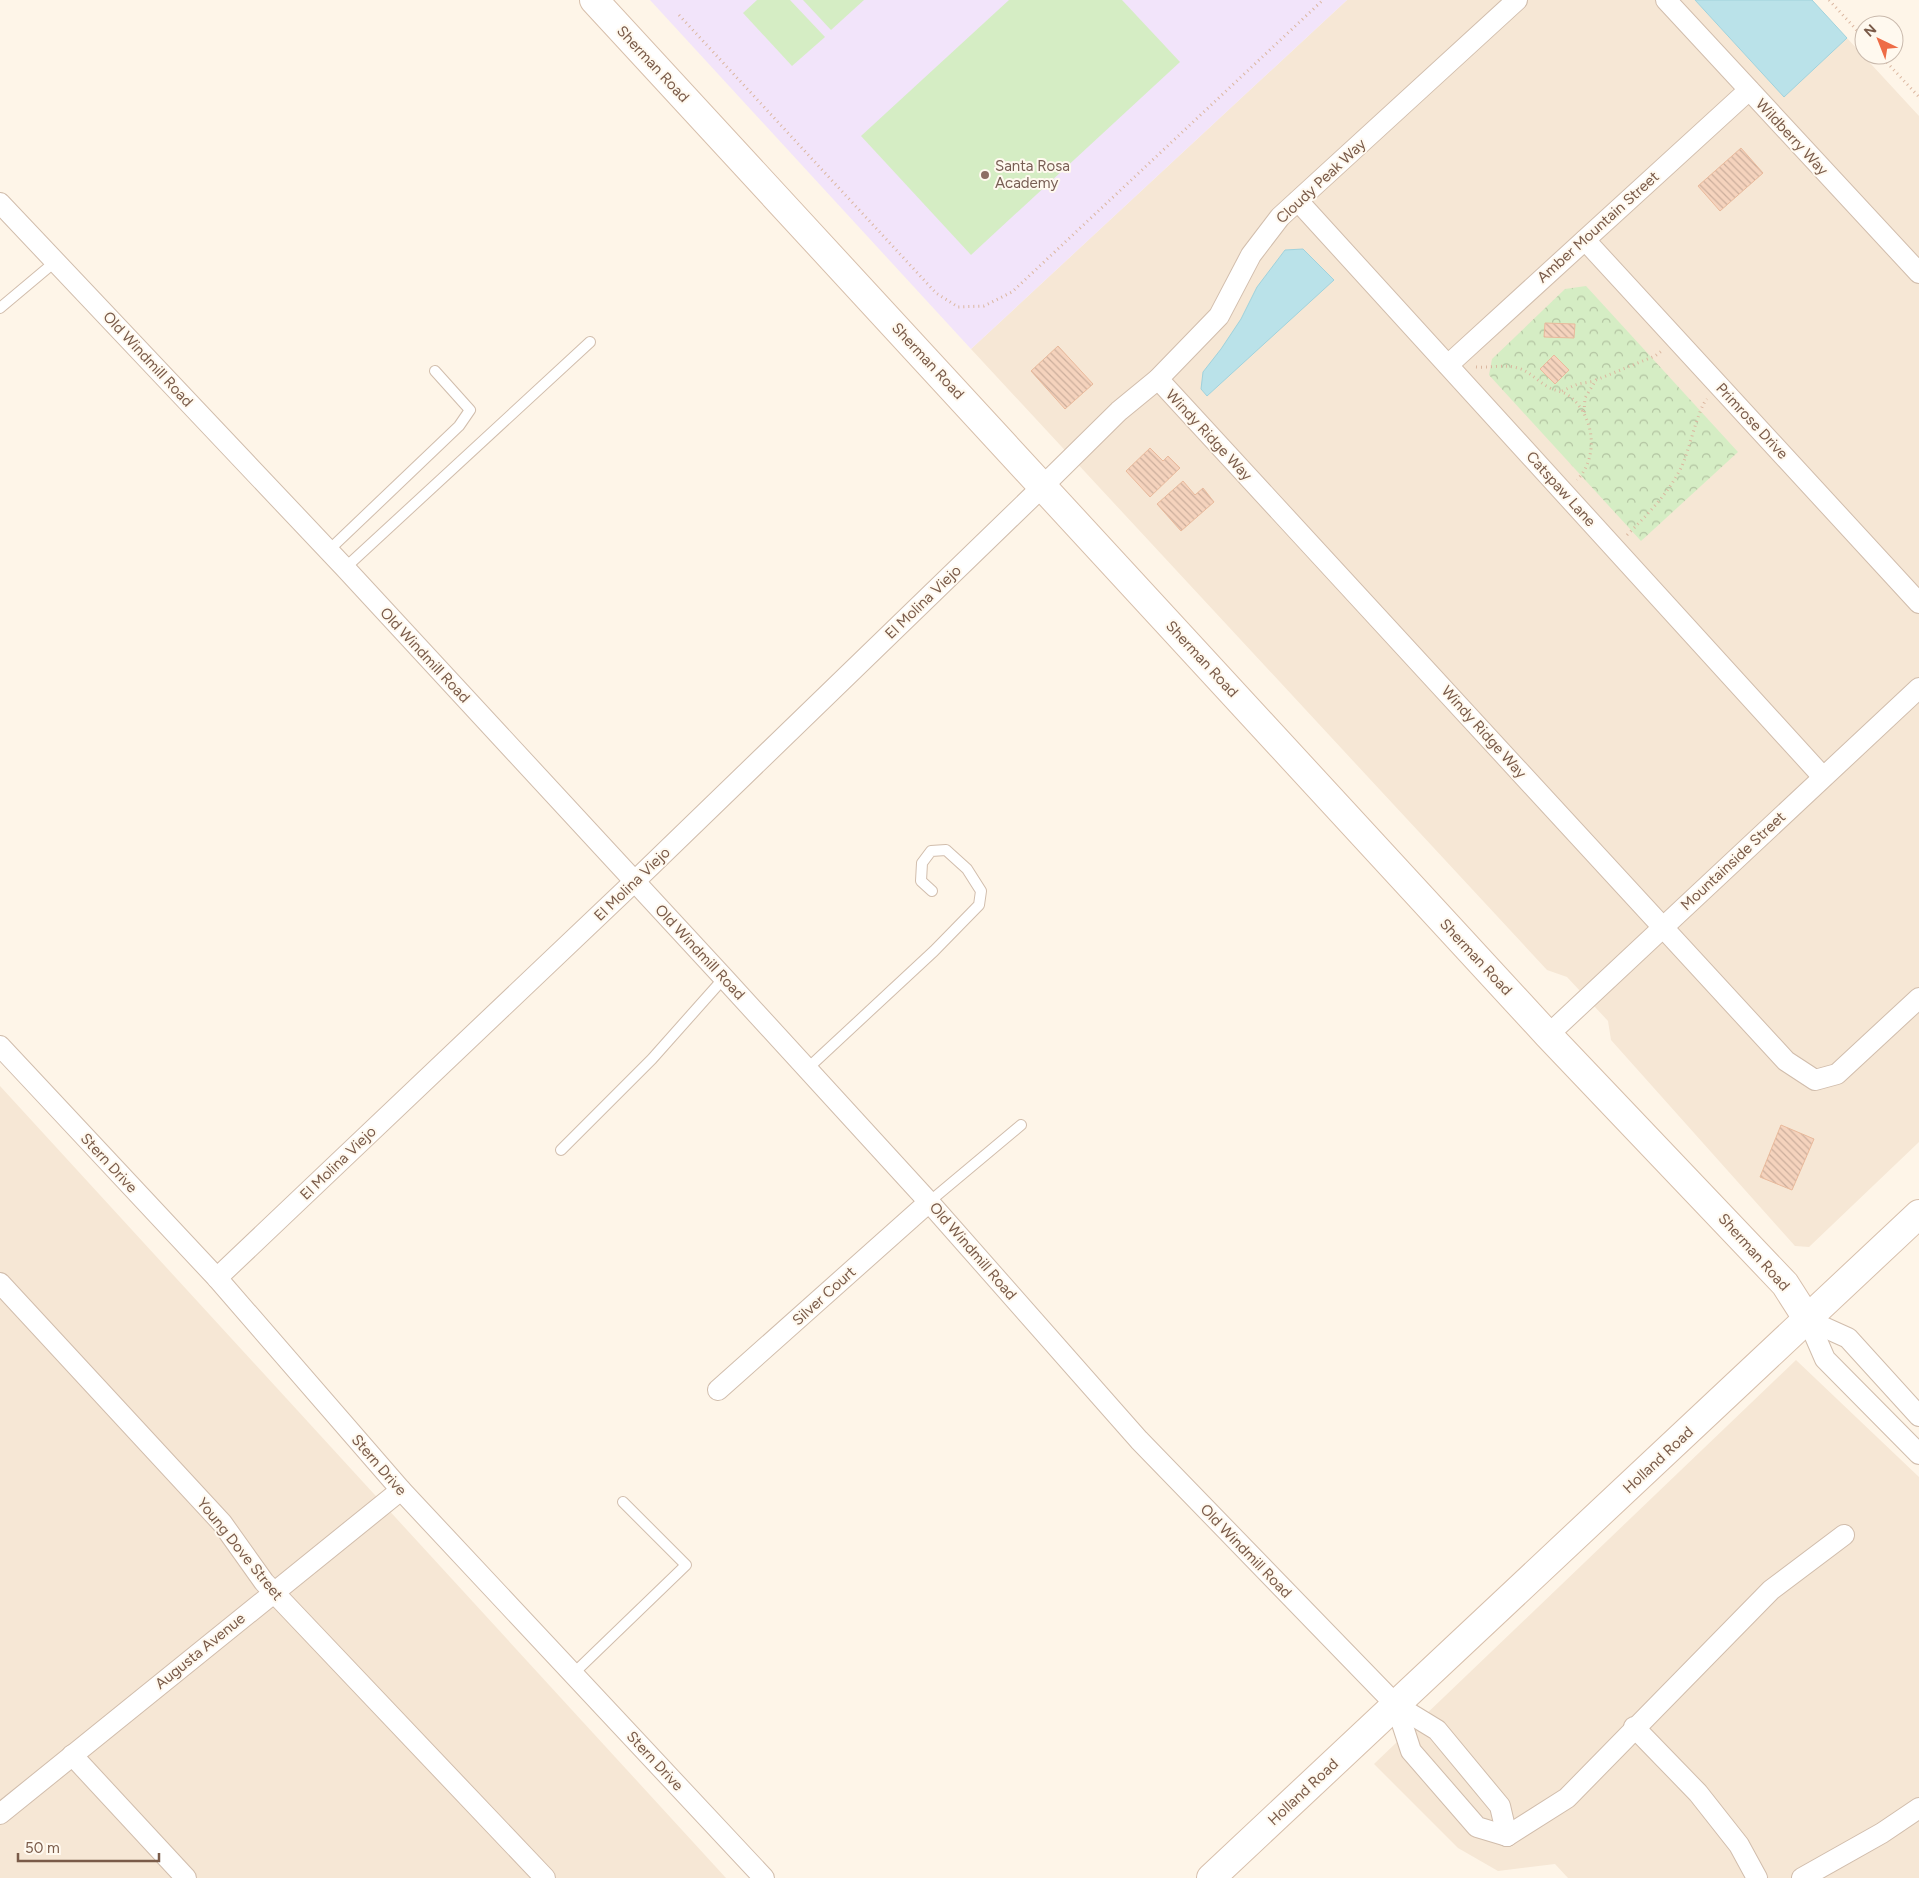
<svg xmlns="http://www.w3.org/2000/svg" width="1919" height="1878" viewBox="0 0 1919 1878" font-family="Figtree,sans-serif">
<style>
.residential{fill:#f6e7d5}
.education{fill:#f2e4fa}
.grass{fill:#d5edc4}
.park{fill:url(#park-crowns)}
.water{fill:#bae2e9;stroke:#a0d2dc}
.building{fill:url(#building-back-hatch);stroke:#e9ba9c}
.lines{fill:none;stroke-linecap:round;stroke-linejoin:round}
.lane-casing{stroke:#d1bdac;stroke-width:12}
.street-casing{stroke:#d1bdac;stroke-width:22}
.secondary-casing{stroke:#d7bfab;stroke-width:30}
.path{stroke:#dbb7a0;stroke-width:3;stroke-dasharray:1 4;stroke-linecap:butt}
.lane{stroke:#fff;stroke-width:10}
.street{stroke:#fff;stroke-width:20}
.secondary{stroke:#fff;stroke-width:28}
.education-dot{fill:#8d6e63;stroke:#fff9ef;stroke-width:2}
.labels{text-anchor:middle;stroke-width:4;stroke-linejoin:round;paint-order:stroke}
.street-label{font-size:15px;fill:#7a5b49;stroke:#fff9ef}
.education-label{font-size:15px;fill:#785e54;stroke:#fff9ef;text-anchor:start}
</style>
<defs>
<pattern id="park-crowns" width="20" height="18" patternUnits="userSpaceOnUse" patternTransform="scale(1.25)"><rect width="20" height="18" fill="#d5edc4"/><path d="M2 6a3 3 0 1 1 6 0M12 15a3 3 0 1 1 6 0" fill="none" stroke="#b2c3a1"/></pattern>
<pattern id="building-back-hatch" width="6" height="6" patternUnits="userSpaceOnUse" patternTransform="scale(1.25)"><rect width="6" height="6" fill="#f5d3bd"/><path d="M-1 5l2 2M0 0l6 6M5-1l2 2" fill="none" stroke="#cbae9c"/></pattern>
</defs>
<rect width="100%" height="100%" fill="#fef5e8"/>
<!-- residential -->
<g class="residential">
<path d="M1347 0H1695L1784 97 1847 38 1919 116V1142L1809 1247 1795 1246 1611 1040 1608 1021 1567 977 1547 970 971 349Z"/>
<path d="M0 1086 726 1878H0Z"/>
<path d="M1796 1360 1919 1477V1878H1568L1555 1864 1498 1871 1458 1848 1374 1764Z"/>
</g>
<!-- education -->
<path class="education" d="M650 0H1347L971 349Z"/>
<!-- grass -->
<g class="grass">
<path d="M757 0H790L825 37 792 66 743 13Z"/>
<path d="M803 0H864L831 30Z"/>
<path d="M1009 0H1122L1180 62 971 255 861 136Z"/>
</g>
<!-- park -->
<path class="park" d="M1586 286 1738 452 1641 541 1489 375 1492 359 1565 289Z"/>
<!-- water -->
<g class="water">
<path d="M1695 0H1812L1847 38 1784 97Z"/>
<path d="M1303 249 1334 280 1207 396 1201 389 1203 372 1221 349 1241 319 1257 287 1285 250Z"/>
</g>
<!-- building -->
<g class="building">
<path d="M1741 148 1763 173 1720 211 1698 186Z"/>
<path d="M1545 323 1575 324 1574 338 1544 337Z"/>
<path d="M1058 346 1093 384 1065 409 1031 371Z"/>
<path d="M1554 355 1569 370 1555 384 1540 369Z"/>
<path d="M1150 448 1163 461 1168 456 1180 468 1150 497 1126 471Z"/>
<path d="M1183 481 1195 495 1203 488 1214 502 1181 531 1157 504Z"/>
<path d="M1781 1125 1814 1139 1792 1190 1760 1177Z"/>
</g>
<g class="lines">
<!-- lane casing -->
<g class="lane-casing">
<g id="lane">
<path d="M0 308 56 261"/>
<path d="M328 551 459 426 470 410 435 371"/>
<path d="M345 568 590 342"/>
<path d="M807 1069 934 951 979 905 981 891 967 869 946 850 931 851 922 863 921 881 932 891"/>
<path d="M561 1150 652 1059 724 978"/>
<path d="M929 1202 1021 1125"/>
<path d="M573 1674 686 1565 623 1502"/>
</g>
</g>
<!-- street casing -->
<g class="street-casing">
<g id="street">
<path d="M1666 0 1919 273"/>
<path d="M1298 201 1823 777"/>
<path d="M0 203 345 568 724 978 929 1202 1139 1440 1396 1705 1437 1730 1500 1806 1507 1836"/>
<path d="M1585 240 1919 603"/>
<path d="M1448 365 1749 90"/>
<path d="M1158 379 1786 1061 1815 1080 1837 1074 1919 998"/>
<path d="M1548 1035 1919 688"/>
<path d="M0 1046 217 1278 401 1490 764 1878"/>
<path d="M217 1278 635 881 1043 486 1119 411 1158 379 1219 316 1251 255 1280 217 1517 0"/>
<path d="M0 1283 222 1523 264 1582 545 1878"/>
<path d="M1808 1320 1825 1359 1919 1454"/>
<path d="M1808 1320 1848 1338 1919 1416"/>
<path d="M718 1390 929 1202"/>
<path d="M1396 1705 1411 1751 1477 1827 1507 1836"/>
<path d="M1634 1727 1698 1793 1739 1845 1757 1878"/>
<path d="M72 1755 186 1878"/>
<path d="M0 1814 401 1490"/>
<path d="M1507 1836 1567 1798 1771 1590 1844 1535"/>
<path d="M1802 1878 1882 1833 1919 1808"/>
</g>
</g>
<!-- secondary casing -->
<g class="secondary-casing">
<g id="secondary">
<path d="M594 0 1548 1035 1785 1284 1808 1320"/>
<path d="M1211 1878 1919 1214"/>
</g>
</g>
<!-- path -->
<g class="path">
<path d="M1829 0 1864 38"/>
<path d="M679 15 936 293 958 307 984 306 1012 292 1323 0"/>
<path d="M1880 55 1919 97"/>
<path d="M1476 367C1490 368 1504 364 1518 368 1531 372 1538 382 1550 388 1556 391 1562 391 1568 395 1594 414 1600 456 1577 480"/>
<path d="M1562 391 1578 384 1595 381"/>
<path d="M1584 412 1585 398 1596 380 1655 356 1663 350"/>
<path d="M1627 535C1648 514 1667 495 1681 468 1689 452 1698 408 1707 399"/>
</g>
<!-- lane -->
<use href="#lane" class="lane"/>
<!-- street -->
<use href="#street" class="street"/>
<!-- secondary -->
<use href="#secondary" class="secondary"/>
</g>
<!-- markers -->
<circle class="education-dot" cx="985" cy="175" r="5"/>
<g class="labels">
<!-- street labels -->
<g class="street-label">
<text transform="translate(653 64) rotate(47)" y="5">Sherman Road</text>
<text transform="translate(1792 137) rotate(47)" y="5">Wildberry Way</text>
<text transform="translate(1321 181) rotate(-43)" y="5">Cloudy Peak Way</text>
<text transform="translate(1598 227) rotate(-42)" y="5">Amber Mountain Street</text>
<text transform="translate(148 359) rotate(47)" y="5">Old Windmill Road</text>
<text transform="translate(928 361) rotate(47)" y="5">Sherman Road</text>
<text transform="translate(1752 421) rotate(47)" y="5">Primrose Drive</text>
<text transform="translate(1209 435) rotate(47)" y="5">Windy Ridge Way</text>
<text transform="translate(1561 489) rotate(48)" y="5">Catspaw Lane</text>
<text transform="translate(923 602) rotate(-44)" y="5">El Molina Viejo</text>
<text transform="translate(425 655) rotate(47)" y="5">Old Windmill Road</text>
<text transform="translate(1202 659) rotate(47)" y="5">Sherman Road</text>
<text transform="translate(1484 732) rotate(48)" y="5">Windy Ridge Way</text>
<text transform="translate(1733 861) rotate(-43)" y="5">Mountainside Street</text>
<text transform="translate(632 884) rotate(-44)" y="5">El Molina Viejo</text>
<text transform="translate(700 952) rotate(47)" y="5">Old Windmill Road</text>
<text transform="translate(1476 957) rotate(47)" y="5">Sherman Road</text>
<text transform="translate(109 1163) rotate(47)" y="5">Stern Drive</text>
<text transform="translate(338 1163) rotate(-44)" y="5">El Molina Viejo</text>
<text transform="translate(973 1251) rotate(49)" y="5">Old Windmill Road</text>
<text transform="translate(1754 1252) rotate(48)" y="5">Sherman Road</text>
<text transform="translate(824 1296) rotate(-42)" y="5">Silver Court</text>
<text transform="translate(1658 1460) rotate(-43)" y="5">Holland Road</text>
<text transform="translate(379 1465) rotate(49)" y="5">Stern Drive</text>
<text transform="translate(240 1549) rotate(51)" y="5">Young Dove Street</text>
<text transform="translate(1246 1551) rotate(46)" y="5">Old Windmill Road</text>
<text transform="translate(200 1651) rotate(-39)" y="5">Augusta Avenue</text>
<text transform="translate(655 1761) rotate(47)" y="5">Stern Drive</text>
<text transform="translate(1303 1792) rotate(-43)" y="5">Holland Road</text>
</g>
<!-- education labels -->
<g class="education-label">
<text x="995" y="171">Santa Rosa<tspan x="995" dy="17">Academy</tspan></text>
</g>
</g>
<!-- north arrow -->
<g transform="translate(1879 40) rotate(317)"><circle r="24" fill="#fff9ef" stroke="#cabaad"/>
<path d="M0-4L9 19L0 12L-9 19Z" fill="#ee6c46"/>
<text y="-8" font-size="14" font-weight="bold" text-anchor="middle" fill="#7a5b49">N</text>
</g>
<!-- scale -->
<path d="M18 1853v8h141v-8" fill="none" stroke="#7a5b49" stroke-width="2.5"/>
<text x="25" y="1853" font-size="15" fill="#7a5b49" stroke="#fff9ef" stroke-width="4" paint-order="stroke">50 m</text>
</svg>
